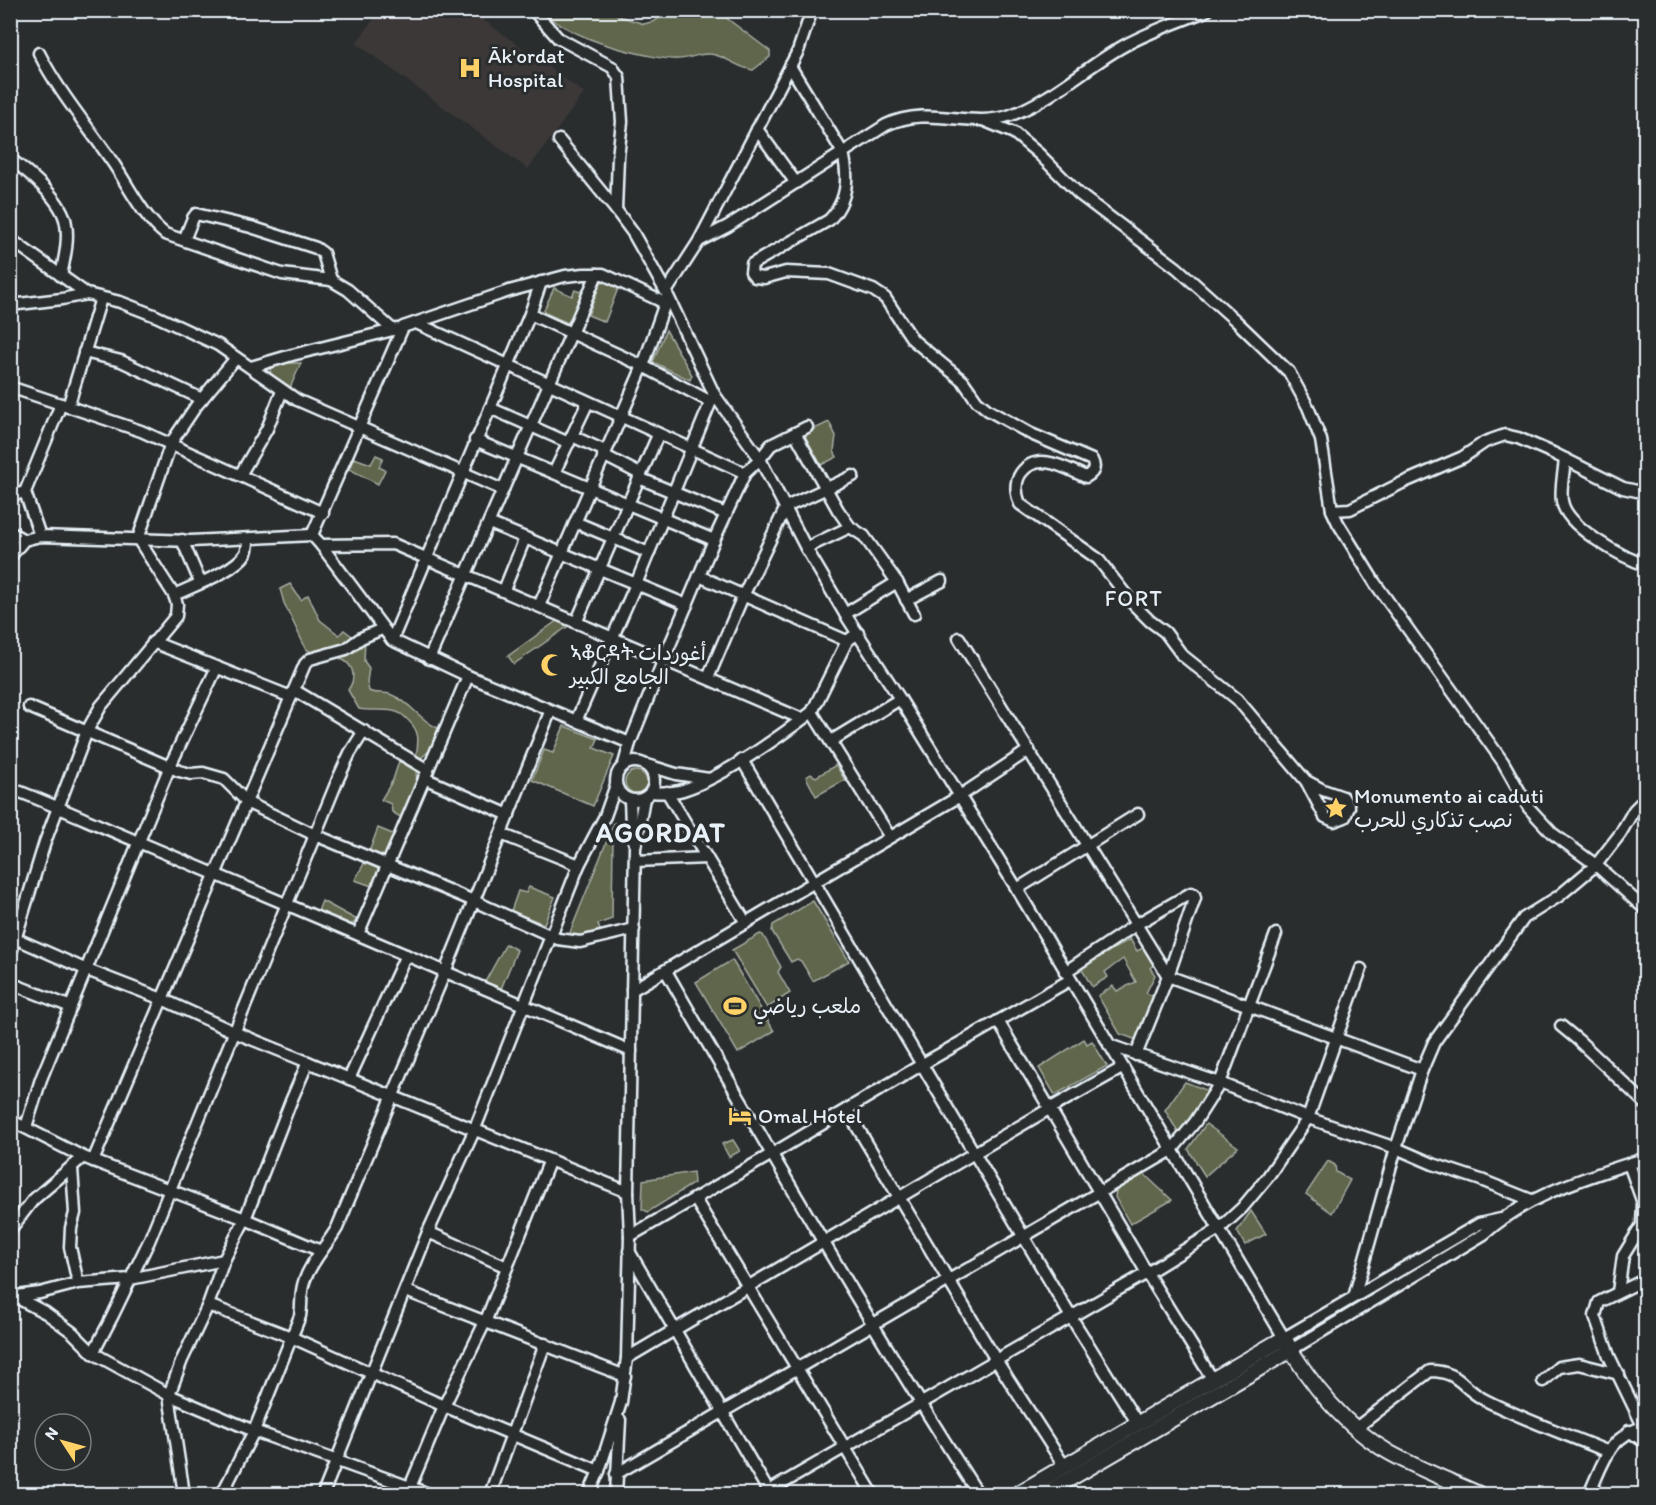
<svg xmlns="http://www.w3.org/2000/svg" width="1656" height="1505" viewBox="0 0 1656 1505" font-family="Itim,'Playpen Sans Arabic','Noto Sans Ethiopic',sans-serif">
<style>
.built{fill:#3d3939}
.green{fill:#60664c;stroke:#a4aca2;stroke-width:1.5}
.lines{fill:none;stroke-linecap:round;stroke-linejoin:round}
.minor-casing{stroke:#e8f1f8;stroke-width:15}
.major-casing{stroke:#e8f1f8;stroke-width:18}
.minor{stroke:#2a2d2e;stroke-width:10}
.major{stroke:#2a2d2e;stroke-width:14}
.labels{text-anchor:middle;stroke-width:6;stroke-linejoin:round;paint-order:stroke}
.poi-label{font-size:21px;fill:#e8f1f8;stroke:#2a2d2e;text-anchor:start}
.neighbourhood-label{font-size:22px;letter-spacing:1.5px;fill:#e8f1f8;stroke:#2a2d2e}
.district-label{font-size:27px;font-weight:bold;letter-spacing:1.5px;fill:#e8f1f8;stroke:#2a2d2e}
</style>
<rect width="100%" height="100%" fill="#2a2d2e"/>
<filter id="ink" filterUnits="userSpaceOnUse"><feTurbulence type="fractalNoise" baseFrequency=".0167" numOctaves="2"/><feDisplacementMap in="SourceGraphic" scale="12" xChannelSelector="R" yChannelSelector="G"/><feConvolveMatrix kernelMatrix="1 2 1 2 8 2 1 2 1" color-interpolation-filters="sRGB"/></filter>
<g filter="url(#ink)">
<!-- built -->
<path class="built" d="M380 11H471L584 93 528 169 356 43Z"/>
<!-- green -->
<g class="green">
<path d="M540 11H610L622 17 644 24 655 21 668 11H717L770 51V57L753 70C737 68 725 55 710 54 700 53 689 59 678 59 668 60 656 57 646 55 607 47 571 35 540 11Z"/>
<path d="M602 280 619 286 605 322 588 315Z"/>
<path d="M554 288 572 296 575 290 583 293 570 324 543 312Z"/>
<path d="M666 330 692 375 690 380 653 362Z"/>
<path d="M277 363H301L290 388 271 377 270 368Z"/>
<path d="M829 422 836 436 834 451 837 457 821 465 804 434Z"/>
<path d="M376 455 383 458 379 467 385 470 378 484 349 469 354 458 371 464Z"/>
<path d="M290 584 301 600 308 595 320 620 339 635 344 630 352 636 343 645 313 653 306 649 284 603 280 589Z"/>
<path d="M558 620 570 625 514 664 508 656Z"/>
<path d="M365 639 364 661 369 668 367 682 369 691C377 695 384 691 392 695 412 703 419 720 438 728L430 750 421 758 416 757C418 742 421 733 409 721 404 716 400 712 393 711 381 709 370 711 359 709L348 690C356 679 355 665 341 659L356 651Z"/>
<path d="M564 726 598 739 594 748 614 756 593 806 532 780 544 750 553 753Z"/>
<path d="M399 761 416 771 417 783 402 818 392 812 391 804 381 800 393 780Z"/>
<path d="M836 765 845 780 816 796 806 777 811 774 816 777Z"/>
<circle cx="636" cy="782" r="11"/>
<path d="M614 823 625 824 624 838H613L612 919 598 924 601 933 581 940 569 935Z"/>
<path d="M378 828 395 835 383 858 369 852Z"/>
<path d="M366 860 381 868 372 886 355 880Z"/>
<path d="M529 887 555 897 544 924 511 911 518 891 526 893Z"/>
<path d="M322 901 357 920 351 925 318 911Z"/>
<path d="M813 901 849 961 813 981 801 961 797 959 791 962 772 931 773 925Z"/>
<path d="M760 934 763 935 781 967 778 972 790 993 767 1008 732 950Z"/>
<path d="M1130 939 1137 951 1145 947 1155 964 1150 968 1155 975 1146 993 1155 997 1137 1040 1120 1034 1098 996 1113 986 1117 991 1136 982 1123 959 1105 972 1108 977 1092 987 1081 968Z"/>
<path d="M506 944 517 950 501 989 485 982Z"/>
<path d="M732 960 774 1031 738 1053 696 982Z"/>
<path d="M1084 1039 1087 1044 1092 1041 1107 1066 1055 1095 1039 1068Z"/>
<path d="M1185 1082 1209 1091 1179 1134 1165 1110Z"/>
<path d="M1206 1124 1238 1147 1205 1176 1188 1149Z"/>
<path d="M733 1140 740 1151 729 1157 722 1144Z"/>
<path d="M1328 1161 1335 1165 1336 1172 1350 1180 1332 1213 1306 1194Z"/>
<path d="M693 1172 694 1183 648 1212 642 1209 643 1180Z"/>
<path d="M1144 1174 1172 1200 1130 1224 1115 1197 1116 1190Z"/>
<path d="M1251 1211 1266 1234 1245 1245 1237 1231Z"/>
</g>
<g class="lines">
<!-- minor casing -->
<g class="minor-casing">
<g id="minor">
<path d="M533 10 558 38 612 67 619 77 622 122 618 157 616 210"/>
<path d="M39 53C58 91 86 124 111 160 128 184 141 215 165 234L282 274 331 280 348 290 393 330"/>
<path d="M790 66 843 153C849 177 848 201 829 220L752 264 751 272 755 277 764 278 786 272 829 274 873 290 885 298 913 340 963 381 977 401 988 410 1031 434 1092 460C1096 468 1093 473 1086 477 1067 469 1038 450 1021 473 1014 483 1016 494 1020 504L1098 559 1134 605 1150 621 1165 632 1182 655 1237 699 1306 781 1325 817 1334 821 1345 817 1349 807 1343 797 1323 790 1306 781"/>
<path d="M985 121 1014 133 1039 154 1079 194 1177 268 1235 320 1289 372 1308 407 1321 440 1332 510 1338 523 1375 583 1503 762 1529 808 1552 833 1596 865 1646 910"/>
<path d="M757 129 796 183"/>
<path d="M559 140 616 210 633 233 666 292 714 394 760 459 806 548 845 614 900 699 1017 889 1284 1338 1479 1224 1501 1219"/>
<path d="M13 161C31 174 63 201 66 224 69 241 64 260 61 276"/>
<path d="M10 239 87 294 120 302 156 316 218 345 297 400 503 490"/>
<path d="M184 240 193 218 196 214 251 227 316 248 323 253 331 280"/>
<path d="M699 241 728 226 886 125C932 104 968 130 1011 115 1053 99 1082 70 1120 48 1147 32 1179 22 1208 10"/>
<path d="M666 292 699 241 798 51 812 10"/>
<path d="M10 305 62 299 87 294"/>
<path d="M530 314 643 366 711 402"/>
<path d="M416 323 745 473"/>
<path d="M84 352 121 361 202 399"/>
<path d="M251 367 292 355 397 329"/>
<path d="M10 387 141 431 323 513"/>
<path d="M68 407 101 298"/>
<path d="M490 408 569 443"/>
<path d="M795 433 838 510 850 527 864 536 897 582 914 614"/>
<path d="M572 436 605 451"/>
<path d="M475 440 714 540"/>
<path d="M603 455 640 474"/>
<path d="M1565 459C1564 472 1560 489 1562 501 1566 527 1623 558 1646 565"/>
<path d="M554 473 588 402"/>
<path d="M240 475 267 429 282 391"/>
<path d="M639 478 726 514"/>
<path d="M10 496 25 492"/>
<path d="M1332 510 1350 509 1402 483 1463 457 1485 442 1505 435 1518 438 1553 453 1623 488 1646 493"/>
<path d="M575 522 649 553"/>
<path d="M489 523 687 605"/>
<path d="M10 532 24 540"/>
<path d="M312 535 403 327 509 291 565 276 584 274H603L665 303 670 302"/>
<path d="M40 536 25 492 61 404"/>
<path d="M182 540 200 582"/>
<path d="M321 545 392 640 468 676 630 743"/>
<path d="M806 548 850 527"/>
<path d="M10 557 24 540 40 536 191 541 312 535 321 545 393 544 802 719"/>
<path d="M699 576 847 641"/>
<path d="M504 590 525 538"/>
<path d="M174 595C193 586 235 571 246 553 248 548 248 543 248 539"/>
<path d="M906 600 942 581"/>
<path d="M539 606 643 366 665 303"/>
<path d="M845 614 897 582"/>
<path d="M576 623 658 435"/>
<path d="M959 638 1168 976 1422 1070"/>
<path d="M392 640 530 314 541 282"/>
<path d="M153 642 291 697"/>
<path d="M429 659 597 274"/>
<path d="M708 678 743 596 786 507 853 476"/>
<path d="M294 690 428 770"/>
<path d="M29 707 179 771 191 774 203 773 224 779 248 803 315 835 474 901 558 939 580 942 634 929"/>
<path d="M812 712 890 837"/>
<path d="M576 721 636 584 714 394"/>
<path d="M831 741 900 699"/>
<path d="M742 760 1071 1317 1138 1424"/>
<circle cx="635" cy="781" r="19"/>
<path d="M624 764 630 743 664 659 714 540 745 473 760 459 771 445 807 427"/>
<path d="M647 765 676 774 709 779"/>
<path d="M424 778 509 815"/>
<path d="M10 788C55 805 97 825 141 843 305 911 467 982 631 1051"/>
<path d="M651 792C661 793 673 793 683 790 722 778 779 737 812 712L847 641 858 633"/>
<path d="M667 792 746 923"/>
<path d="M630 800 631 825 634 842"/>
<path d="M501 834 579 865"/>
<path d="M635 861 707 858"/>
<path d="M1017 889 1138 814"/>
<path d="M10 931 17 939 87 970 162 999 234 1032 628 1192"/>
<path d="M358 934 468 676"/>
<path d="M10 956 45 842 87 731 101 706 176 616 177 604 174 595 138 539 171 443 196 406 236 358"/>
<path d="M666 971C767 1147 869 1323 978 1494"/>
<path d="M1065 972 1137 924 1191 893 1194 894 1195 898 1168 976 1136 1055"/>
<path d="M10 983 71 1007"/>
<path d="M632 990 960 796 1029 750"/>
<path d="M998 1021 1147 1273 1213 1380"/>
<path d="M1561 1026 1578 1040 1646 1104"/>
<path d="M1109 1045 1220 1083 1308 1118 1396 1148 1433 1164 1481 1180 1531 1200"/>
<path d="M349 1079 406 955"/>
<path d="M847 1110 996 1360 1065 1467"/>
<path d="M10 1120 83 1157 245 1219 291 1101 308 1062"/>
<path d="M26 1127 41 1079 170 766 217 667"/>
<path d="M93 1161 305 664 310 659 346 649 361 638 382 629"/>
<path d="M72 1168 75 1213 71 1228 70 1247 78 1283"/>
<path d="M695 1199 873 1494"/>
<path d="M10 1230 33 1200 83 1157"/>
<path d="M428 1232 507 1267"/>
<path d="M630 1236 772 1154 921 1065 1070 980"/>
<path d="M321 1251 245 1219 224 1260 208 1305 291 1337 444 1406 599 1471"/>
<path d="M629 1251 770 1494"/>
<path d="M406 1291 625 1376"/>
<path d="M1618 1292 1623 1256 1642 1225 1643 1203 1629 1164"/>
<path d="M10 1294 46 1313 72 1332 93 1353 169 1395 254 1431 429 1494"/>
<path d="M17 1296 40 1293 78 1283 130 1279 224 1260"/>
<path d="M1354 1297 1396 1148 1422 1070 1434 1042 1524 918 1559 896 1596 865 1620 834 1634 810 1646 798"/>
<path d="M1291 1350 1484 1234C1531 1192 1587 1178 1646 1158"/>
<path d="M93 1353 112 1317 149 1241 338 779 350 753 364 731"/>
<path d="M627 1358 1049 1109 1122 1068"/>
<path d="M1543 1381 1559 1367 1579 1364 1619 1374"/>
<path d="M1643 1426 1609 1356 1595 1316 1599 1302 1646 1279"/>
<path d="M1356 1428 1430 1371C1460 1371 1461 1388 1485 1400 1524 1420 1568 1435 1609 1452"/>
<path d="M1629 1431 1646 1443"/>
<path d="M616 1474 1172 1150 1195 1122 1220 1083 1276 934"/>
<path d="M410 1487 444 1406 486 1320 549 1162"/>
<path d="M184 1494 169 1395 182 1360 208 1305"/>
<path d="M222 1494 254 1431 300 1316C302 1305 300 1293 304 1282 311 1261 326 1247 337 1228L445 972 550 712"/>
<path d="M323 1494 428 1232 474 1131 579 865 605 816 616 785"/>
<path d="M490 1494 545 1344"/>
<path d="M589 1494 599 1471 621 1402 627 1358 630 1236 628 1192 635 848 644 798"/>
<path d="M616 1494 620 1420"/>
<path d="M764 1494 1147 1273 1219 1229 1242 1208 1267 1178 1308 1118 1361 969"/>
<path d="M1454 1494 1466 1488"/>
<path d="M1589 1494C1604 1462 1608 1436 1646 1426"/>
</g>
</g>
<!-- major casing -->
<g class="major-casing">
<g id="major">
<path d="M1017 1494 1284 1338C1309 1383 1346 1428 1390 1453 1419 1469 1450 1481 1479 1494"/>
<path d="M1044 1494 1291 1350"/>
</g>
</g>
<!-- minor -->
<use href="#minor" class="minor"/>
<!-- major -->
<use href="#major" class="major"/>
</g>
</g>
<!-- icons -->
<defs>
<g id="hospital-bare" transform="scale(1.8)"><path d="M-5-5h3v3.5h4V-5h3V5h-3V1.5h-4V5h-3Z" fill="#ffd166" stroke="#2a2d2e" stroke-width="2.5" paint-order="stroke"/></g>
<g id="mosque-bare" transform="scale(1.8)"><path d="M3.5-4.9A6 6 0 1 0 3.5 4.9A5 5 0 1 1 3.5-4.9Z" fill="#ffd166" stroke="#2a2d2e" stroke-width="2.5" paint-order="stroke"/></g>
<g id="sight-bare" transform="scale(1.8)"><path d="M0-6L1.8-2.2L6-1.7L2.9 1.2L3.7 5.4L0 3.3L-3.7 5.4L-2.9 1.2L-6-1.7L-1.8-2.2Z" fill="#ffd166" stroke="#2a2d2e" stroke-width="2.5" paint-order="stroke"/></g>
<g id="stadium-bare" transform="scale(1.8)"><path d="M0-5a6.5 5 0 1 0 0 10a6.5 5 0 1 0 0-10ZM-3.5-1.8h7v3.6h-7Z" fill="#ffd166" stroke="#2a2d2e" stroke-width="2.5" paint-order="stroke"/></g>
<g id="hotel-bare" transform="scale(1.8)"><path d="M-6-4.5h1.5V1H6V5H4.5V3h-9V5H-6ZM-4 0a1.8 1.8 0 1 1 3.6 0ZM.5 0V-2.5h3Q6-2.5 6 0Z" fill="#ffd166" stroke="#2a2d2e" stroke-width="2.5" paint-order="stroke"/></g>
</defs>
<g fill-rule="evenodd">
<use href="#hospital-bare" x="470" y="68"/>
<use href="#mosque-bare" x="552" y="665"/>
<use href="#sight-bare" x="1336" y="808"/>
<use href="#stadium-bare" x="735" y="1006"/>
<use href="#hotel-bare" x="740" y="1116"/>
</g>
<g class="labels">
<!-- poi labels -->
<g class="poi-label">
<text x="488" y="63">Āk'ordat<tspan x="488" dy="24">Hospital</tspan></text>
<text x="570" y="660">ኣቆርዳት أغوردات<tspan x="570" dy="24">الجامع الكبير</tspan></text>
<text x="1354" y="803">Monumento ai caduti<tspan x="1354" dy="24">نصب تذكاري للحرب</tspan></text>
<text x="753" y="1013">ملعب رياضي</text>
<text x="758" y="1123">Omal Hotel</text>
</g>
<!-- neighbourhood labels -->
<g class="neighbourhood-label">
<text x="1134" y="606">FORT</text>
</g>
<!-- district labels -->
<g class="district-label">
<text x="661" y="842">AGORDAT</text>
</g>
</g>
<!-- margin -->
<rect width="1656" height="1505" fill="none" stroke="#2a2d2e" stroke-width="36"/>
<rect x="18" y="18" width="1620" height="1469" fill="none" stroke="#e8f1f8" stroke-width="2" filter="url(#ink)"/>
<!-- north arrow -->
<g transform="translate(63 1442) rotate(306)"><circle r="28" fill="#2a2d2e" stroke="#767b7f" stroke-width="1.5"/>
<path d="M0-4.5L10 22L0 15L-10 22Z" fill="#ffd166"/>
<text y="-9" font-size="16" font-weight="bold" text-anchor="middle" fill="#e8f1f8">N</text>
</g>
</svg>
